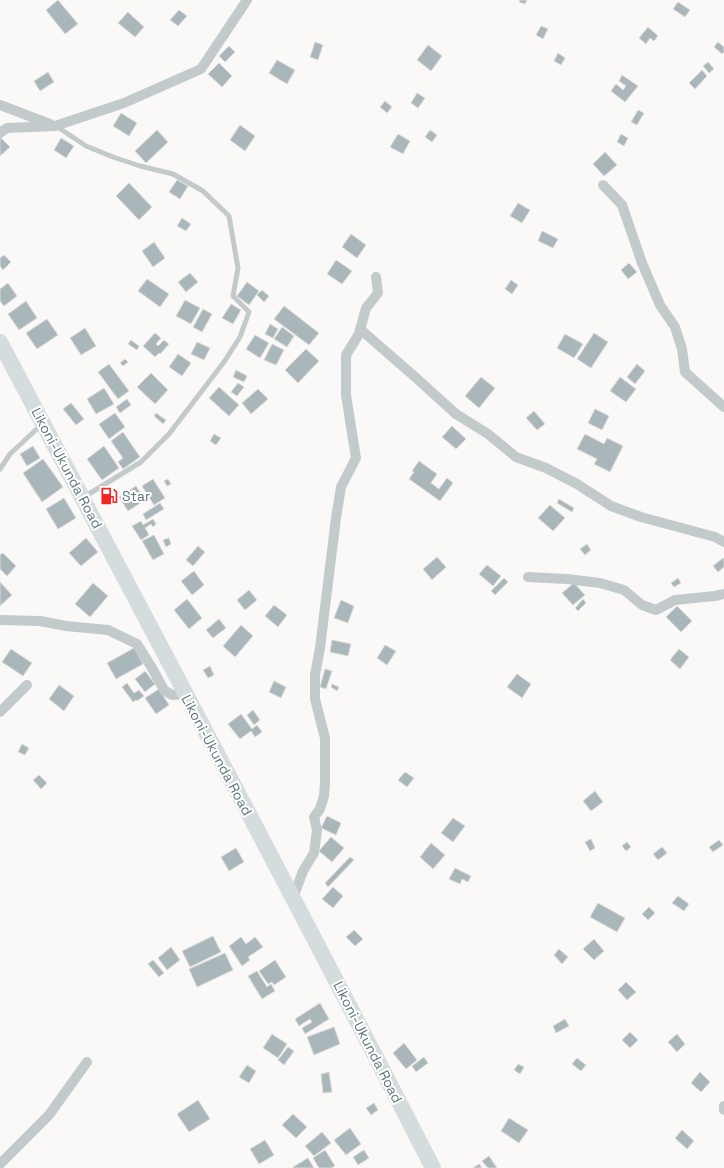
<svg xmlns="http://www.w3.org/2000/svg" width="724" height="1168" viewBox="0 0 724 1168" font-family="'Space Grotesk',sans-serif">
<style>
.building{fill:#a9b6ba;stroke:#dcdbd9}
.lines{fill:none;stroke-linecap:round;stroke-linejoin:round}
.service{stroke:#c2cacc;stroke-width:5}
.minor{stroke:#c2cacc;stroke-width:10}
.trunk{stroke:#d5dcde;stroke-width:16}
.labels{text-anchor:middle;stroke-width:4;stroke-linejoin:round;paint-order:stroke}
.street-label{font-size:14px;fill:#5e777f;stroke:#fff}
.poi-label{font-size:14px;fill:#5e777f;stroke:#fff;text-anchor:start}
</style>
<rect width="100%" height="100%" fill="#faf9f7"/>
<!-- building -->
<g class="building">
<path d="M58 0 78 24 65 34 46 10Z"/>
<path d="M520 0H527L525 4 519 2Z"/>
<path d="M678 2 690 10 685 17 673 9Z"/>
<path d="M179 10 187 16 178 26 170 20Z"/>
<path d="M128 12 144 27 135 37 118 23Z"/>
<path d="M541 26 548 29 543 39 536 35Z"/>
<path d="M648 27 658 36 654 41 650 38 646 44 639 38Z"/>
<path d="M315 42 323 45 318 60 310 57Z"/>
<path d="M718 42 724 47V52L722 54 714 47Z"/>
<path d="M428 45 442 56 431 71 417 60Z"/>
<path d="M229 46 235 52 225 62 219 56Z"/>
<path d="M558 53 565 58 561 65 554 61Z"/>
<path d="M277 60 295 70 287 84 269 73Z"/>
<path d="M708 62 714 69 709 73 703 66Z"/>
<path d="M219 63 232 76 222 87 208 74Z"/>
<path d="M702 70 707 76 695 89 689 83Z"/>
<path d="M48 72 54 82 40 91 34 81Z"/>
<path d="M622 75 638 86 625 102 611 91 616 84 623 90 626 86 619 81Z"/>
<path d="M417 93 425 98 418 108 411 103Z"/>
<path d="M385 101 392 107 387 113 380 107Z"/>
<path d="M638 110 644 113 637 125 631 122Z"/>
<path d="M121 113 137 123 129 136 113 126Z"/>
<path d="M240 125 255 136 245 151 230 140Z"/>
<path d="M157 130 168 142 146 163 135 151Z"/>
<path d="M430 130 437 135 432 142 425 137Z"/>
<path d="M398 134 410 141 403 154 390 147Z"/>
<path d="M621 134 628 138 624 146 617 142Z"/>
<path d="M0 137 10 147 0 156Z"/>
<path d="M61 138 74 146 66 158 54 150Z"/>
<path d="M605 152 617 165 604 176 593 164Z"/>
<path d="M177 180 188 186 180 199 169 192Z"/>
<path d="M129 183 152 207 139 220 116 196Z"/>
<path d="M518 203 530 210 522 223 510 216Z"/>
<path d="M182 218 191 224 186 231 177 226Z"/>
<path d="M542 231 558 239 553 248 538 241Z"/>
<path d="M351 234 366 245 357 258 342 247Z"/>
<path d="M154 242 165 258 153 267 142 251Z"/>
<path d="M4 255 11 262 3 270 0 266V258Z"/>
<path d="M336 260 352 271 342 284 327 274Z"/>
<path d="M629 263 637 272 628 279 621 270Z"/>
<path d="M190 273 198 282 186 292 178 282Z"/>
<path d="M147 279 169 294 160 307 138 291Z"/>
<path d="M511 280 518 285 512 294 505 289Z"/>
<path d="M247 282 259 291 249 305 237 296Z"/>
<path d="M8 283 17 296 4 306 0 301V289Z"/>
<path d="M262 290 269 296 264 302 257 295Z"/>
<path d="M185 300 200 308 191 324 176 316Z"/>
<path d="M26 301 37 318 19 330 8 314Z"/>
<path d="M231 304 241 310 233 324 222 318Z"/>
<path d="M284 306 319 333 309 345 274 319Z"/>
<path d="M203 309 212 314 202 332 193 327Z"/>
<path d="M47 319 58 335 37 349 26 333Z"/>
<path d="M270 324 278 329 273 338 265 334Z"/>
<path d="M282 327 294 336 287 347 274 339Z"/>
<path d="M85 328 96 346 81 355 70 338Z"/>
<path d="M155 333 161 338 156 344 158 346 164 340 169 344 160 354 159 353 155 357 143 346Z"/>
<path d="M594 333 608 342 591 368 577 359Z"/>
<path d="M565 334 583 344 574 358 557 348Z"/>
<path d="M255 335 269 343 260 358 246 349Z"/>
<path d="M131 340 139 346 137 350 128 344Z"/>
<path d="M197 342 210 348 204 360 191 354Z"/>
<path d="M272 344 284 350 276 365 264 360Z"/>
<path d="M306 349 319 361 298 383 285 370Z"/>
<path d="M178 354 191 363 182 376 169 367Z"/>
<path d="M125 359 128 362 123 366 120 363Z"/>
<path d="M109 364 129 391 118 399 98 372Z"/>
<path d="M637 364 645 371 635 384 627 377Z"/>
<path d="M236 370 247 376 244 382 233 377Z"/>
<path d="M151 373 168 390 155 404 137 387Z"/>
<path d="M481 377 495 388 479 408 465 396Z"/>
<path d="M620 377 636 389 626 402 610 391Z"/>
<path d="M238 383 244 387 237 396 231 392Z"/>
<path d="M219 387 239 405 229 416 209 398Z"/>
<path d="M104 388 114 404 96 414 87 399Z"/>
<path d="M258 389 268 399 251 414 242 403Z"/>
<path d="M127 399 131 405 120 413 116 407Z"/>
<path d="M71 403 84 419 76 425 63 409Z"/>
<path d="M595 409 609 416 602 430 588 423Z"/>
<path d="M534 411 545 424 537 430 526 418Z"/>
<path d="M115 413 125 427 109 439 99 424Z"/>
<path d="M156 413 166 420 163 424 154 416Z"/>
<path d="M452 426 466 439 456 449 442 437Z"/>
<path d="M123 432 140 457 123 469 118 462 123 458 111 441Z"/>
<path d="M214 434 221 438 216 445 210 441Z"/>
<path d="M585 434 604 444 607 438 623 446 610 472 594 464 597 459 577 449Z"/>
<path d="M33 446 40 458 27 466 20 454Z"/>
<path d="M104 446 119 468 102 480 87 459Z"/>
<path d="M43 459 63 487 42 502 23 473Z"/>
<path d="M419 461 437 474 431 483 439 489 447 478 453 483 440 501 409 479 414 472 412 471Z"/>
<path d="M153 479 165 498 154 505 142 486Z"/>
<path d="M168 479 171 484 167 486 164 481Z"/>
<path d="M136 486 145 500 128 511 119 497Z"/>
<path d="M64 498 76 518 58 529 46 509Z"/>
<path d="M559 499 574 508 572 512 557 503Z"/>
<path d="M160 503 164 509 146 520 143 514Z"/>
<path d="M550 505 565 518 553 531 538 518Z"/>
<path d="M153 519 156 524 153 527 151 524 145 528 149 535 141 540 132 526 141 521 143 525Z"/>
<path d="M154 535 164 554 153 560 142 541Z"/>
<path d="M86 538 98 552 81 566 69 553Z"/>
<path d="M169 538 171 544 166 547 163 540Z"/>
<path d="M587 544 591 550 585 555 580 549Z"/>
<path d="M198 546 205 552 193 566 186 560Z"/>
<path d="M3 553 16 566 7 576 0 569V555Z"/>
<path d="M437 557 446 567 432 580 423 569Z"/>
<path d="M723 558 724 560V567L718 572 713 566Z"/>
<path d="M487 565 501 576 493 586 479 574Z"/>
<path d="M194 571 204 585 192 595 181 581Z"/>
<path d="M504 578 508 582 495 595 491 591Z"/>
<path d="M678 578 681 583 674 587 671 583Z"/>
<path d="M0 582 12 595 0 606Z"/>
<path d="M93 583 108 596 90 617 75 604Z"/>
<path d="M574 583 585 595 573 605 562 593Z"/>
<path d="M249 590 257 600 245 610 237 600Z"/>
<path d="M187 599 202 618 189 629 174 610Z"/>
<path d="M583 599 586 603 578 611 575 608Z"/>
<path d="M341 600 354 606 348 623 334 618Z"/>
<path d="M274 605 287 615 278 627 265 616Z"/>
<path d="M677 606 692 621 681 632 666 617Z"/>
<path d="M219 619 226 628 213 638 206 630Z"/>
<path d="M241 625 253 636 235 657 223 646Z"/>
<path d="M332 640 351 644 348 656 330 652Z"/>
<path d="M385 645 396 651 387 665 377 658Z"/>
<path d="M134 648 143 664 116 679 107 663Z"/>
<path d="M11 649 32 663 23 676 2 662Z"/>
<path d="M679 649 689 657 680 669 670 660Z"/>
<path d="M210 666 214 675 208 678 203 670Z"/>
<path d="M325 669 332 671 326 689 320 687Z"/>
<path d="M145 671 155 684 145 692 135 679Z"/>
<path d="M517 674 531 684 522 698 507 687Z"/>
<path d="M274 681 286 687 281 698 269 692Z"/>
<path d="M127 683 134 693 139 690 144 696 137 701 136 700 133 702 122 687Z"/>
<path d="M332 684 339 687 337 691 331 687Z"/>
<path d="M59 685 74 696 64 711 49 699Z"/>
<path d="M159 689 169 705 156 714 145 698Z"/>
<path d="M253 710 260 720 254 725 247 715Z"/>
<path d="M241 714 252 729 257 725 262 732 255 737 251 731 240 739 228 724Z"/>
<path d="M22 744 29 748 25 755 18 752Z"/>
<path d="M405 772 414 778 407 787 398 780Z"/>
<path d="M39 775 47 783 41 789 33 780Z"/>
<path d="M595 791 603 802 591 811 583 801Z"/>
<path d="M327 816 341 823 336 835 321 828Z"/>
<path d="M453 818 465 826 453 842 441 833Z"/>
<path d="M331 837 344 848 332 862 319 851Z"/>
<path d="M591 839 595 848 590 851 585 842Z"/>
<path d="M719 840 723 845 713 852 709 847Z"/>
<path d="M627 842 631 847 626 851 622 846Z"/>
<path d="M431 843 445 855 433 869 420 857Z"/>
<path d="M662 847 667 853 658 860 653 854Z"/>
<path d="M236 848 244 862 229 871 221 857Z"/>
<path d="M350 857 354 860 328 887 325 883Z"/>
<path d="M455 868 471 876 468 882 462 879 460 884 449 879Z"/>
<path d="M333 887 343 896 333 908 322 899Z"/>
<path d="M678 896 689 904 684 911 672 903Z"/>
<path d="M598 903 625 918 617 932 590 917Z"/>
<path d="M649 907 655 913 648 920 642 914Z"/>
<path d="M354 930 363 939 355 946 346 937Z"/>
<path d="M213 936 221 952 190 967 182 951Z"/>
<path d="M241 937 246 944 255 937 263 947 248 957 250 960 242 966 229 946Z"/>
<path d="M594 939 604 951 594 960 583 949Z"/>
<path d="M171 947 180 960 167 970 158 958Z"/>
<path d="M559 949 568 957 562 964 554 955Z"/>
<path d="M225 953 233 970 197 987 189 969Z"/>
<path d="M153 960 164 973 159 977 148 964Z"/>
<path d="M275 960 286 977 274 985 272 982 268 984 259 971Z"/>
<path d="M257 971 267 987 271 984 275 991 262 999 248 976Z"/>
<path d="M626 982 636 992 627 1000 618 990Z"/>
<path d="M320 1003 329 1019 305 1034 302 1028 312 1022 310 1019 299 1026 295 1019Z"/>
<path d="M565 1019 569 1026 556 1033 553 1026Z"/>
<path d="M334 1027 340 1044 314 1055 307 1037Z"/>
<path d="M630 1032 638 1040 630 1048 622 1040Z"/>
<path d="M272 1034 287 1044 278 1058 263 1048Z"/>
<path d="M677 1034 685 1044 677 1052 668 1042Z"/>
<path d="M404 1043 417 1060 406 1069 393 1053Z"/>
<path d="M288 1047 294 1051 284 1065 278 1060Z"/>
<path d="M424 1057 428 1063 416 1072 412 1066Z"/>
<path d="M577 1058 586 1065 581 1071 572 1064Z"/>
<path d="M518 1064 524 1067 520 1074 514 1070Z"/>
<path d="M247 1065 256 1071 249 1083 239 1077Z"/>
<path d="M329 1072 332 1092 323 1093 321 1074Z"/>
<path d="M700 1072 710 1082 701 1092 691 1083Z"/>
<path d="M198 1100 210 1119 189 1132 177 1114Z"/>
<path d="M374 1103 378 1110 371 1115 366 1108Z"/>
<path d="M293 1114 307 1127 296 1138 282 1125Z"/>
<path d="M509 1118 528 1130 519 1143 501 1131Z"/>
<path d="M350 1128 361 1144 346 1155 334 1140Z"/>
<path d="M682 1130 694 1141 687 1149 675 1138Z"/>
<path d="M322 1132 331 1143 314 1156 305 1146Z"/>
<path d="M265 1140 274 1155 259 1164 250 1149Z"/>
<path d="M325 1150 335 1166 331 1168H319L313 1158Z"/>
<path d="M364 1150 369 1158 358 1165 353 1157Z"/>
<path d="M489 1156 497 1168H488L482 1161Z"/>
<path d="M308 1158 314 1168H293V1167Z"/>
<path d="M479 1164 482 1168H473Z"/>
</g>
<g class="lines">
<!-- service -->
<g class="service">
<path d="M56 126 86 146 113 157 140 166 173 174 203 191 229 216 238 268 233 296 249 312 240 337 224 362 169 434 141 462 84 497"/>
<path d="M0 469 10 454 41 425"/>
</g>
<!-- minor -->
<g class="minor">
<path d="M0 105 50 124"/>
<path d="M0 133 7 128 55 126 124 103 201 69 247 0"/>
<path d="M603 185 622 205 642 263 660 305 675 327 682 349 685 372 724 407"/>
<path d="M360 329 414 376 456 414 488 434 516 457 546 468 577 484 611 506 641 517 715 537 724 542"/>
<path d="M528 577 567 579 600 583 624 590 642 605 656 610 675 600 715 596 724 594"/>
<path d="M0 620 40 621 66 626 108 630 137 644 152 668 164 690 172 695 185 694"/>
<path d="M0 712 27 685"/>
<path d="M293 898 303 871 314 853 317 830 314 817 320 809 324 796 325 783V738L315 699V675L320 648 336 518 341 487 356 458 346 395V355L359 334 366 308 378 293 376 277"/>
<path d="M724 1106V1110"/>
<path d="M0 1164 49 1115 87 1062"/>
</g>
<!-- trunk -->
<path class="trunk" d="M0 342C145 617 291 891 433 1168"/>
</g>
<!-- icons -->
<defs>
<g id="fuel-bare" transform="scale(1.38)"><path d="M-5.5-6h7V0h2V4h1.3V-2.5L3-4.5l.8-.8L6-3V5H2.5V1h-1V6h-7ZM-4.2-4.7v3.2H.2V-4.7Z" fill="#f12521" stroke="#fff" stroke-width="2.5" paint-order="stroke"/></g>
</defs>
<g fill-rule="evenodd">
<use href="#fuel-bare" x="109" y="496"/>
</g>
<g class="labels">
<!-- street labels -->
<g class="street-label">
<text transform="translate(67 468) rotate(62)" y="5">Likoni-Ukunda Road</text>
<text transform="translate(217 755) rotate(62)" y="5">Likoni-Ukunda Road</text>
<text transform="translate(368 1042) rotate(63)" y="5">Likoni-Ukunda Road</text>
</g>
<!-- poi labels -->
<g class="poi-label">
<text x="122" y="501">Star</text>
</g>
</g>
</svg>
